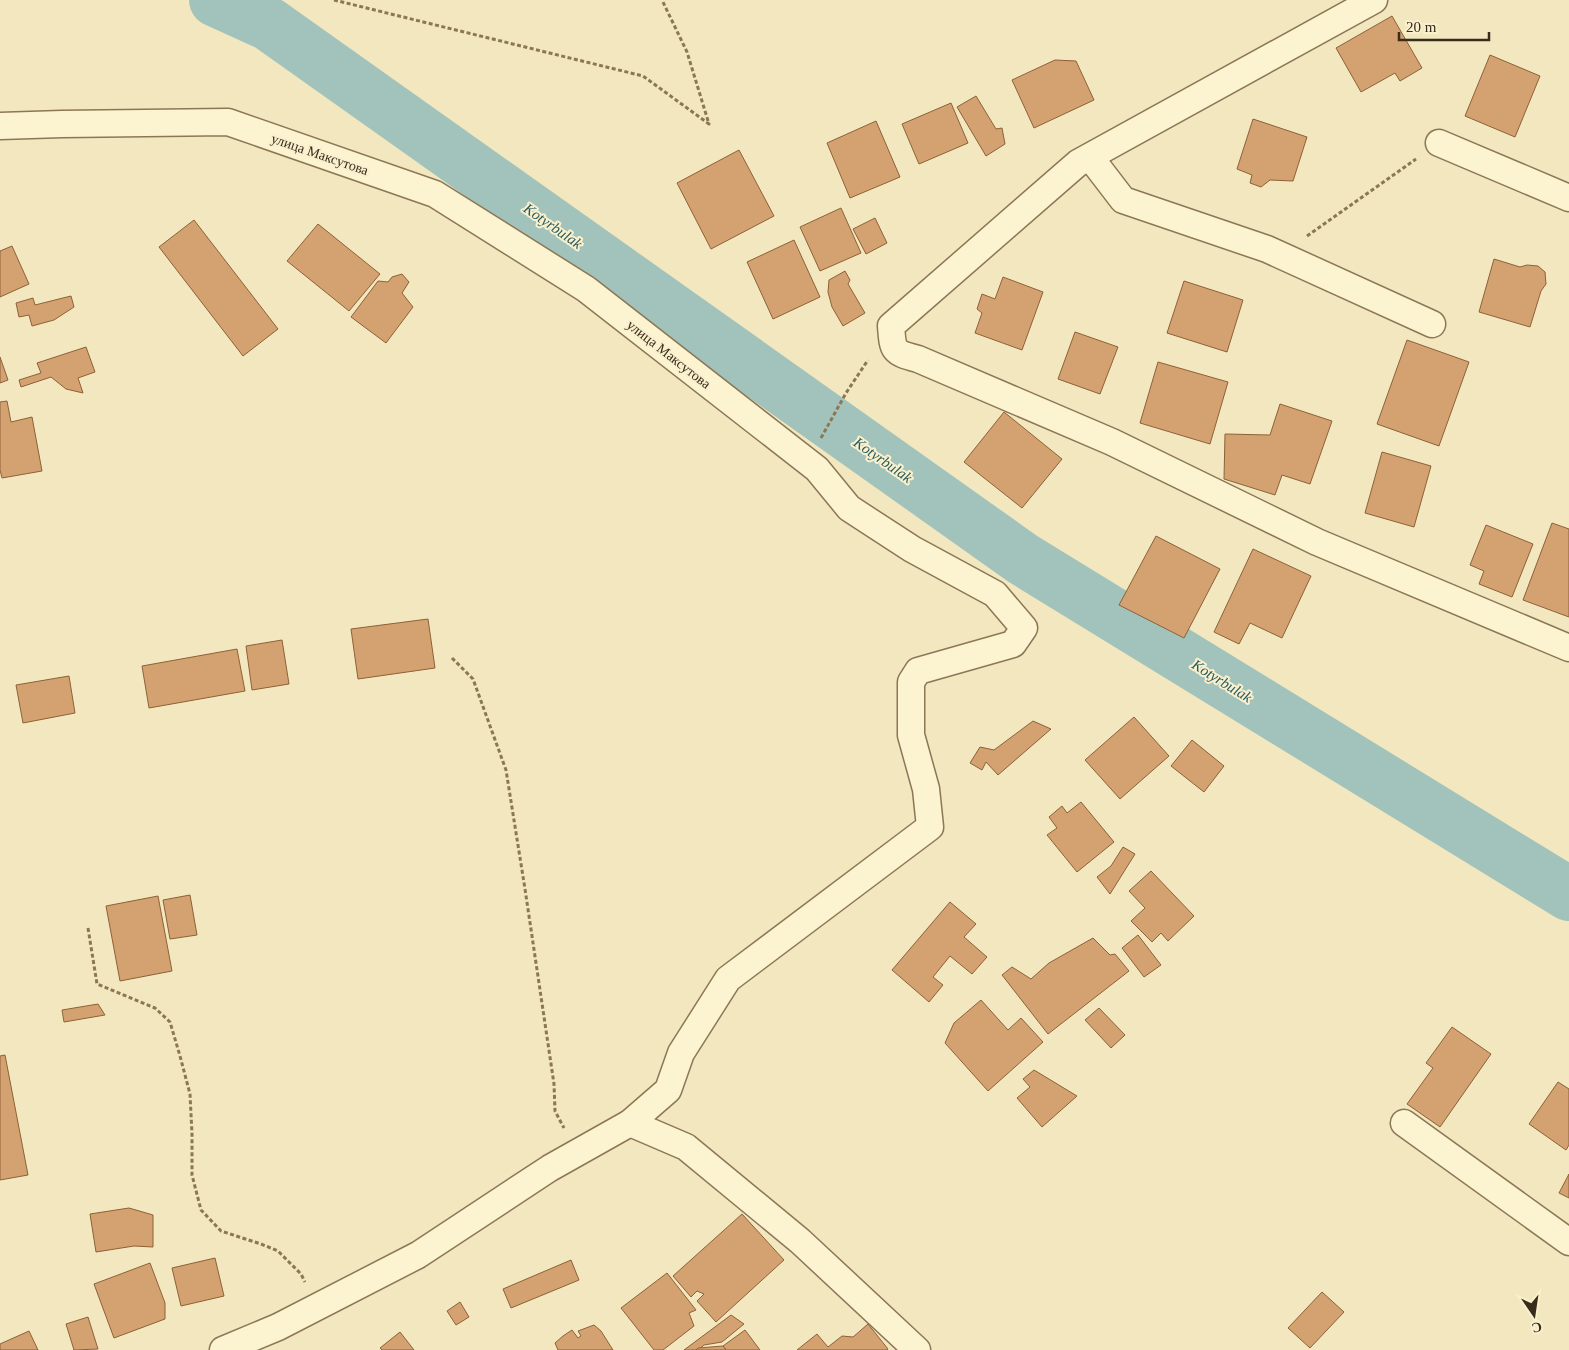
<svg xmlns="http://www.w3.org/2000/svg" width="1569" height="1350" viewBox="0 0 1569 1350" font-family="Georgia,serif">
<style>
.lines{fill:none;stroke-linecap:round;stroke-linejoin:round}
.river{stroke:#a2c3bc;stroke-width:54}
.building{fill:#d4a270;stroke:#8d6138}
.street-casing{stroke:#8c7755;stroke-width:29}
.path{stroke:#8c7755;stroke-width:3;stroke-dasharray:4 2.5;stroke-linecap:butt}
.street{stroke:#fcf3d1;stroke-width:26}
.labels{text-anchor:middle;stroke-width:4;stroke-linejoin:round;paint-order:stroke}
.street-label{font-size:14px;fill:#392c1b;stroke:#f9f0ce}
.water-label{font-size:15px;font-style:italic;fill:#295a5b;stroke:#f9f0ce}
</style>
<rect width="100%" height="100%" fill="#f2e7be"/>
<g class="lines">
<!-- river -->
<path class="river" d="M216 0 269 24 1023 559 1569 894"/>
</g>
<!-- building -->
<g class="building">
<path d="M1392 16 1422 68 1400 81 1395 73 1361 92 1336 48Z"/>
<path d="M1490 55 1540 76 1515 137 1465 116Z"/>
<path d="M1055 60 1076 61 1094 100 1034 128 1012 80Z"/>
<path d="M976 96 996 129 1002 128 1005 144 986 156 957 107Z"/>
<path d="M951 103 968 143 919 164 902 124Z"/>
<path d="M1253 119 1307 137 1293 181 1270 180 1261 187 1250 183 1252 175 1237 169Z"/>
<path d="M876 121 900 177 850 198 827 143Z"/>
<path d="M739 150 774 216 711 249 677 183Z"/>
<path d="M841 208 861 253 820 271 800 227Z"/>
<path d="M875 218 887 243 866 254 853 229Z"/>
<path d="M194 220 278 329 243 356 159 247Z"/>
<path d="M318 224 380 274 349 311 287 261Z"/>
<path d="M794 240 820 297 773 319 747 262Z"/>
<path d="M12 246 29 284 0 297V251Z"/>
<path d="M1494 259 1520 267 1527 265 1538 266 1545 272 1546 284 1541 291 1530 327 1479 312Z"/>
<path d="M845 271 850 280 848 284 865 313 843 326 832 307 828 292 829 280Z"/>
<path d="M402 274 409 282 402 293 413 307 386 343 351 317 378 281 388 282 392 277Z"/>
<path d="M1003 277 1043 292 1022 350 975 333 982 313 977 309 982 294 995 299Z"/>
<path d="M1184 281 1243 300 1227 352 1167 333Z"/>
<path d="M71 296 74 307 54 320 32 326 29 315 19 317 16 303 33 298 35 305Z"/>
<path d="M1075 332 1118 347 1100 394 1058 379Z"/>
<path d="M1407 340 1469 362 1439 446 1377 424Z"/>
<path d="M86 347 95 372 78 378 83 393 66 389 51 377 21 387 19 380 41 373 37 363Z"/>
<path d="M0 357 8 380 0 383Z"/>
<path d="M1158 362 1228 382 1210 444 1140 423Z"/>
<path d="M7 401 11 422 32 417 42 471 2 478 0 470V402Z"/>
<path d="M1280 404 1332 421 1310 484 1282 475 1275 495 1224 479 1225 434 1270 435Z"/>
<path d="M1004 412 1062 459 1022 508 964 462Z"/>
<path d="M1382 452 1431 466 1414 527 1365 513Z"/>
<path d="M1552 523 1569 529V617L1523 600Z"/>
<path d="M1486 525 1533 544 1512 597 1479 584 1484 571 1470 565Z"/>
<path d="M1156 536 1220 569 1184 638 1119 605Z"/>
<path d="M1253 549 1311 576 1282 638 1250 623 1239 644 1214 632Z"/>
<path d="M428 619 435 668 358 679 351 629Z"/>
<path d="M282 640 289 684 252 690 246 646Z"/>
<path d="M237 649 245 691 149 708 142 666Z"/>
<path d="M69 676 75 713 23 723 16 685Z"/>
<path d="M1134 717 1169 756 1120 799 1085 760Z"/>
<path d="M1033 721 1051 729 998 775 986 762 982 770 970 763 980 747 994 750Z"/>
<path d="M1192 740 1224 766 1204 792 1171 766Z"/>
<path d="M1081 802 1114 842 1077 872 1047 835 1057 828 1049 817 1062 806 1067 813Z"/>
<path d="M1123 847 1135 854 1110 894 1097 877 1111 866Z"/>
<path d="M1151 871 1194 916 1168 941 1161 933 1152 942 1131 921 1145 908 1129 891Z"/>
<path d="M190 895 197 935 170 939 163 900Z"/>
<path d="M158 896 172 971 120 981 106 906Z"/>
<path d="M950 902 976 924 964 937 987 957 972 974 950 956 933 977 943 985 929 1002 892 970Z"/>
<path d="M1138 935 1161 965 1144 977 1122 948Z"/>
<path d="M1093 938 1110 955 1115 954 1129 971 1048 1034 1002 975 1012 967 1031 979 1049 963Z"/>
<path d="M981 1000 1008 1030 1021 1018 1043 1042 988 1091 945 1043 954 1023Z"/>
<path d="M98 1004 105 1015 64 1022 62 1010Z"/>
<path d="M1099 1008 1125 1035 1111 1048 1085 1020Z"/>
<path d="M1452 1027 1491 1054 1440 1127 1407 1104 1433 1068 1426 1063Z"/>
<path d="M5 1055 28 1175 0 1180V1056Z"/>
<path d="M1034 1070 1077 1096 1042 1127 1017 1098 1030 1087 1023 1079Z"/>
<path d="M1558 1082 1569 1089V1145L1566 1150 1529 1124Z"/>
<path d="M1569 1174V1198L1559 1193Z"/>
<path d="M129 1208 153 1215V1247L134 1246 96 1252 90 1214Z"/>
<path d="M742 1214 784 1260 716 1322 697 1301 704 1294 697 1291 691 1297 673 1276Z"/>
<path d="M215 1258 224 1296 181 1306 172 1268Z"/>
<path d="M571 1260 579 1280 511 1308 503 1289Z"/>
<path d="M150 1263 165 1303V1319L114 1338 94 1284Z"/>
<path d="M667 1273 696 1310 689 1313 694 1326 663 1350H654L621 1308Z"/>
<path d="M1322 1292 1344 1312 1310 1348 1288 1328Z"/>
<path d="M460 1302 469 1317 456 1325 447 1311Z"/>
<path d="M731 1315 744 1324 722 1342 704 1345 698 1350H684Z"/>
<path d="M88 1317 98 1349 74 1350 66 1324Z"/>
<path d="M868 1324 888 1349 886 1350H797L817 1334 828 1347 842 1336 853 1337Z"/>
<path d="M594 1325 601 1331 613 1350H558L555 1343 563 1336 572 1330 578 1338 581 1336 578 1331Z"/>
<path d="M745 1330 760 1350H726L723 1346Z"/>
<path d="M29 1331 38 1350H0V1344Z"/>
<path d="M400 1332 414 1350H382L380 1348Z"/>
<path d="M723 1346 726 1350H696L698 1348Z"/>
</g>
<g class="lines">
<!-- street casing -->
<g class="street-casing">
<g id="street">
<path d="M1374 0 1078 163 891 326C893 352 893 352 918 359L1112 442 1317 542 1569 648"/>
<path d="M0 126 62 124 228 122 435 194 586 289 817 469 849 508 912 549 995 594 1024 628 1013 644 918 671 911 682V735L926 789 930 827 728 979 681 1053 668 1090 630 1123 550 1168 418 1255 278 1327 223 1350"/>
<path d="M1439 143 1569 198"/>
<path d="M1090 157 1123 200 1267 249 1432 324"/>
<path d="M630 1123 686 1147 800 1241 917 1350"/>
<path d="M1404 1123 1569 1242"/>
</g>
</g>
<!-- path -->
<g class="path">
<path d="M334 0 643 76 709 124 687 52 662 0"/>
<path d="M1307 236 1416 159"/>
<path d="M821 438 846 393 868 360"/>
<path d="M452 658 473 679 506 770 525 889 554 1084 555 1111 564 1128"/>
<path d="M88 928 97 984 155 1008 170 1022 180 1056 190 1094 192 1134V1175L201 1210 221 1231 261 1244 278 1251 301 1274 305 1282"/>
</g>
<!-- street -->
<use href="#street" class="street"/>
</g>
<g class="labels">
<!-- street labels -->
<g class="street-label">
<text transform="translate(320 154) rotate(19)" y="5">улица Максутова</text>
<text transform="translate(669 354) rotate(38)" y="5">улица Максутова</text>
</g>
<!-- water labels -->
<g class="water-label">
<text transform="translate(553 226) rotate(35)" y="5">Kotyrbulak</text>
<text transform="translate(883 460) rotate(35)" y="5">Kotyrbulak</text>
<text transform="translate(1222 681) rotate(32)" y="5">Kotyrbulak</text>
</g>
</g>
<!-- north arrow -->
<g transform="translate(1534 1315) rotate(167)" stroke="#f9f0ce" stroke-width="4" paint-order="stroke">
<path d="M0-4L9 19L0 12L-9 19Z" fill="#392c1b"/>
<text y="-8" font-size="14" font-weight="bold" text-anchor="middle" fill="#392c1b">С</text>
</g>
<!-- scale -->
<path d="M1399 32v8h90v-8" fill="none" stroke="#392c1b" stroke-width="2.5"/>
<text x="1406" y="32" font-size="15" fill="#392c1b" stroke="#f9f0ce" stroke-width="4" paint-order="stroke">20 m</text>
</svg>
